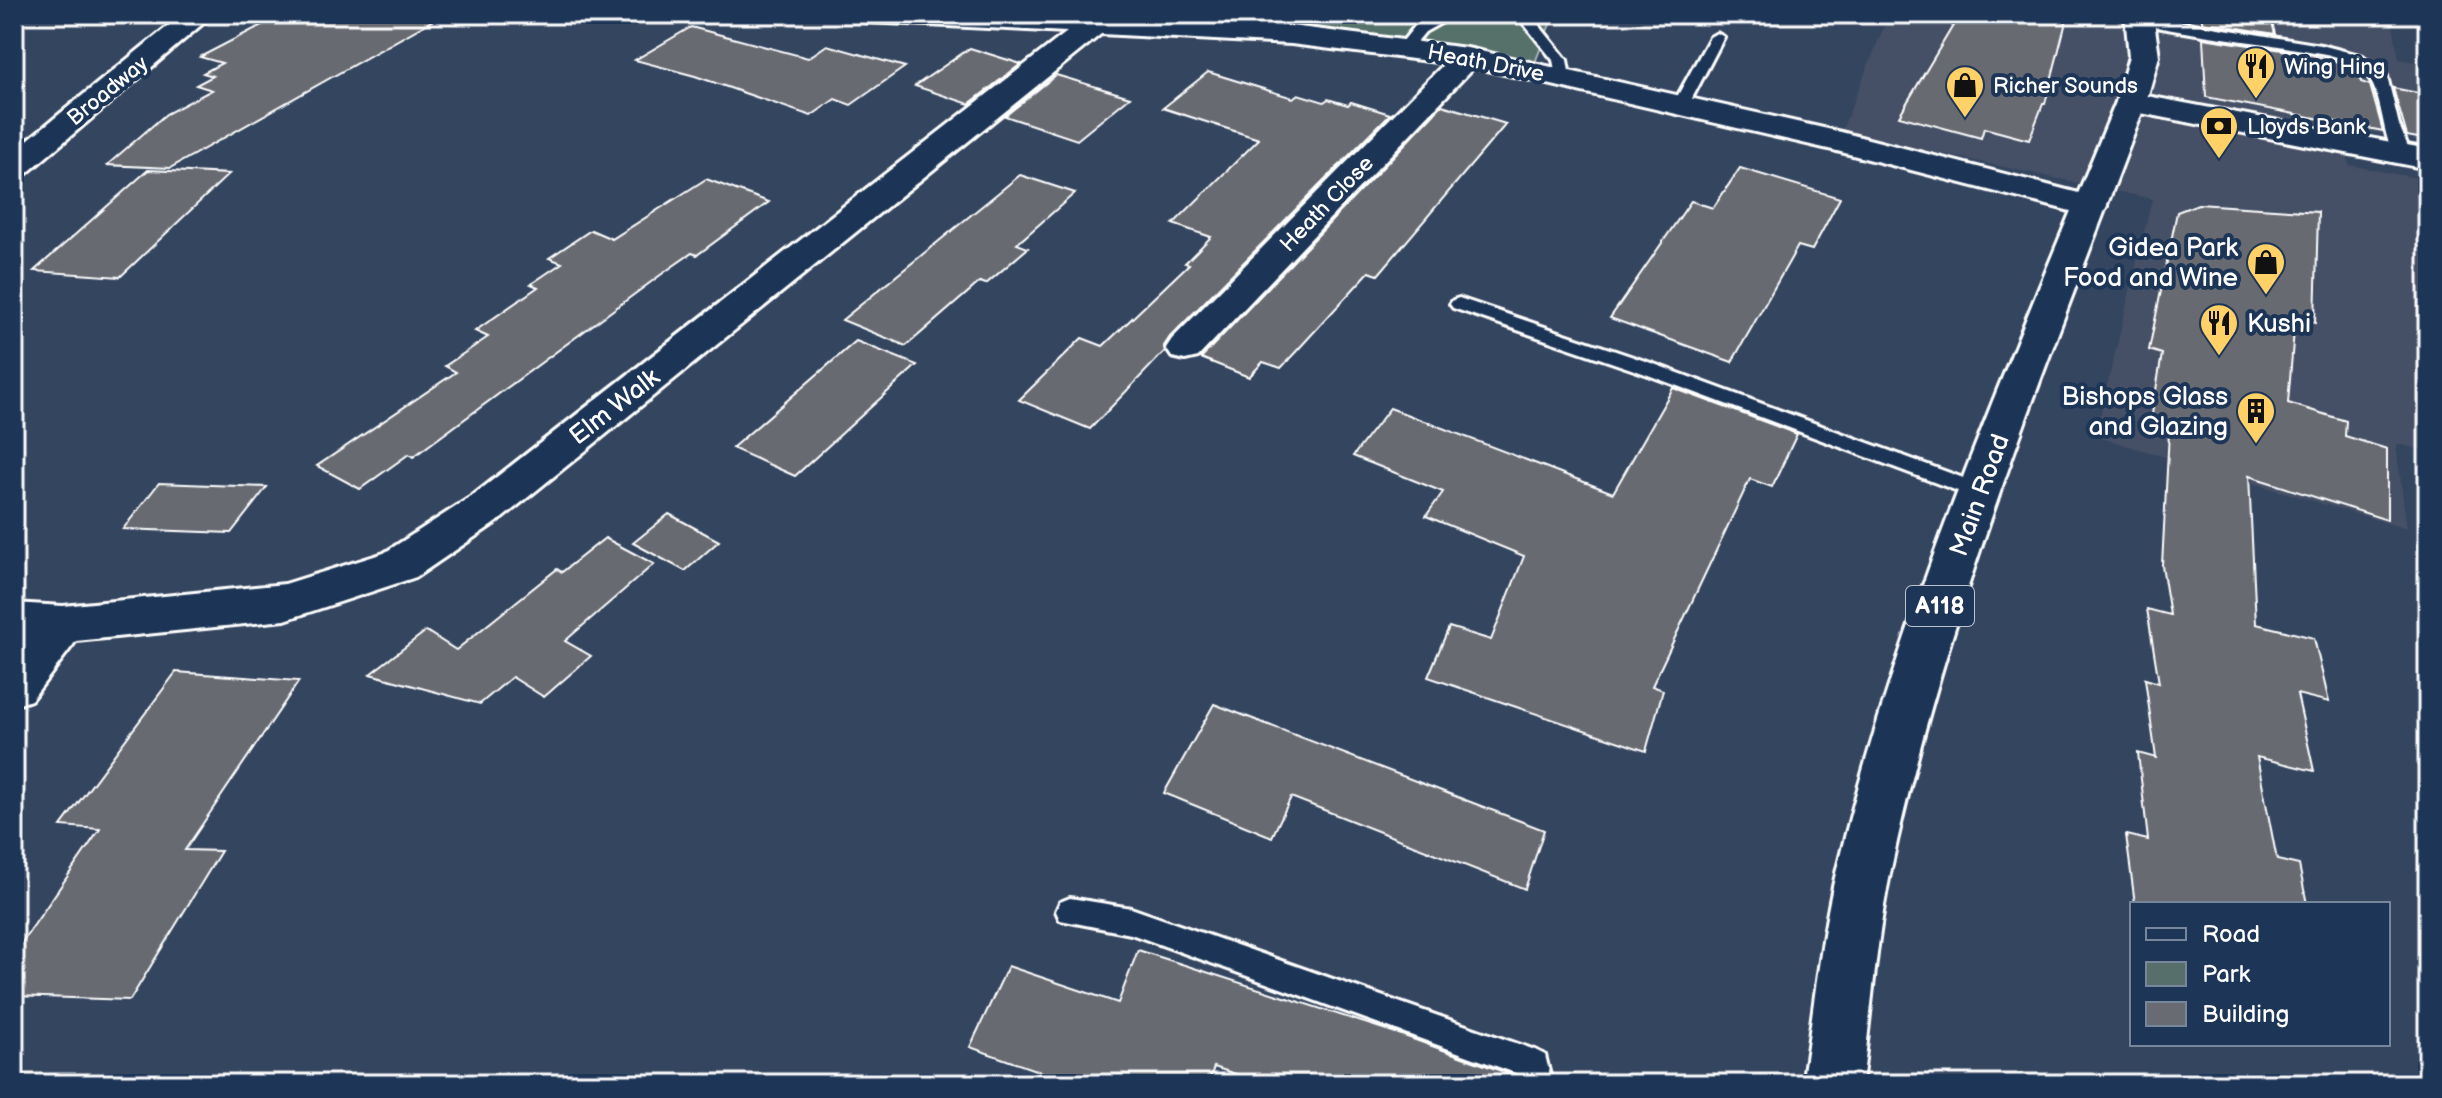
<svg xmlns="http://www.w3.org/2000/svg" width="2442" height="1098" viewBox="0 0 2442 1098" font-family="'Balsamiq Sans',sans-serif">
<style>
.built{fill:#445065}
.green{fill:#576f6b;stroke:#abb7b5;stroke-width:2}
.building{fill:#686b72;stroke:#fff;stroke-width:2}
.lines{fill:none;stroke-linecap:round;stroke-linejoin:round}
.service-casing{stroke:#fff;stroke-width:6}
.minor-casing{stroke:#fff;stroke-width:6}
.tertiary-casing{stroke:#fff;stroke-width:6}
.primary-casing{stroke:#fff;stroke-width:6}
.service{fill:#1d3557;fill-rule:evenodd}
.minor{fill:#1d3557;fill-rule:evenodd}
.tertiary{fill:#1d3557;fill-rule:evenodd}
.primary{fill:#1d3557;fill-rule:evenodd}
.labels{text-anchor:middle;stroke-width:8;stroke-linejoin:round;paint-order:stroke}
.far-street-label{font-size:22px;fill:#fff;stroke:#1d3557}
.far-poi-label{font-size:22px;fill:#fff;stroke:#1d3557;text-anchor:start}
.shield{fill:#1d3557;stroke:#bbc2cd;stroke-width:2}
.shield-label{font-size:24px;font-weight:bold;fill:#fff}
.poi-label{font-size:26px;fill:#fff;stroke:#1d3557;text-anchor:end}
.street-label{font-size:26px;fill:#fff;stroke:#1d3557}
</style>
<rect width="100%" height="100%" fill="#34455f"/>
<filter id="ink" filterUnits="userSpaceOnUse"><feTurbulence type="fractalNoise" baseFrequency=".0125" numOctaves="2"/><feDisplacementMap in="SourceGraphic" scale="16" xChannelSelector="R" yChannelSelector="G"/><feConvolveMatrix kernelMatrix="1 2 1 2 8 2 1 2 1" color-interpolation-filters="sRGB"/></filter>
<g filter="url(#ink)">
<!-- built -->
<path class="built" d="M1889 14H2391L2399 59 2428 64V142L2346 128 2349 165 2428 180V451L2396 444 2407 529 2095 436 2152 199 1841 132Z"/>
<!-- green -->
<path class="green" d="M868 14H1554L1532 70 1291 35Z"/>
<!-- building -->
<g class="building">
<path d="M283 14H444L170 168 107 165 166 114 212 90 196 85 213 76 203 73 222 63 200 57Z"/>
<path d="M1960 14H2068L2045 104H2043L2029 140 1984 128 1981 138 1899 116Z"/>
<path d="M2202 14H2270L2275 34 2202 22Z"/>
<path d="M691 27 808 58 827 45 905 67 851 105 835 99 811 116 695 76 635 60Z"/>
<path d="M2203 38 2309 54 2350 65 2359 71 2361 82 2370 85 2383 131 2206 97Z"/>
<path d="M970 48 1021 64 969 104 915 86Z"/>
<path d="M1208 72 1293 98 1298 94 1324 102 1328 99 1348 105 1351 102 1390 114 1170 337 1164 346 1165 351 1090 429 1019 400 1082 338 1103 346 1189 264 1185 263 1211 237 1173 224 1259 139 1163 108Z"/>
<path d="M1056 75 1130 97 1077 140 1005 116Z"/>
<path d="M2393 88 2428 95V140L2407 136Z"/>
<path d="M1442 105 1506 124 1378 275 1369 272 1281 368 1263 362 1249 377 1201 358Z"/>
<path d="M1740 168 1840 198 1812 250 1798 246 1732 362 1610 318 1691 201 1713 208Z"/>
<path d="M148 170 229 174 120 277 34 271Z"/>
<path d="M1020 175 1075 193 1017 244 1028 248 986 284 980 282 906 346 842 320Z"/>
<path d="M706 179 769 202 697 255 692 253 666 271 413 457 409 454 360 489 317 466 456 372 445 366 488 337 475 331 538 287 531 284 562 263 549 258 591 230 612 239Z"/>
<path d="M2198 204 2318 212 2315 323 2295 318 2288 403 2346 421 2345 436 2387 449V520L2249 476 2256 624 2314 638 2329 702 2297 694 2314 771 2257 757 2277 860 2299 865 2307 904H2135L2126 835 2148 840 2138 753 2156 758 2145 679 2159 683 2147 609 2170 615 2162 565 2169 432 2150 426 2162 354 2149 350 2177 212Z"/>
<path d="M856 341 917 365 795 476 732 448Z"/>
<path d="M1673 388 1797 434 1772 487 1750 479 1652 686 1663 690 1646 751 1428 677 1449 627 1491 640 1524 556 1426 516 1443 492 1353 456 1390 408 1613 493Z"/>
<path d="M159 483 267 487 231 533 123 529Z"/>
<path d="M669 514 719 541 685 571 633 543Z"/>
<path d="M605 538 654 564 565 641 591 656 544 697 512 677 480 704 370 674 426 631 456 650 557 569 562 572Z"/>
<path d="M176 672 299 681 185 850 221 851 130 1000 14 996V954L100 829 61 826Z"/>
<path d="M1214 704 1544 830 1525 889 1291 797 1272 837 1164 793Z"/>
<path d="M1138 950 1396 1033 1518 1077 1519 1084H1266L1214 1067 1208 1084H1075L970 1047 1008 966 1118 1003Z"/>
</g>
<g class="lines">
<!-- service casing -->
<g class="service-casing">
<g id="service">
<path d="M1439 14H1457L1425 32 1410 50H1400L1398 47 1415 26Z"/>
<path d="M1516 14H1530L1567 60 1570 77 1567 80H1557L1553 60Z"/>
<path d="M2139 15 2321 45 2363 56 2387 76 2399 125 2411 154 2403 159C2376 151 2391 79 2351 62 2331 53 2307 51 2285 47 2235 39 2183 34 2134 22L2132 19Z"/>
<path d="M1717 33 1724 37 1688 106 1685 109H1675L1672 106 1710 37Z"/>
<path d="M1459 298 1654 364 1985 486 1989 491 1985 496H1971L1640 372 1453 308 1450 304 1453 300Z"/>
<path d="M1070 898 1131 908 1535 1050 1545 1055 1552 1084H1522L1521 1075 1131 934 1060 920 1056 911 1060 902Z"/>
</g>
</g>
<!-- minor casing -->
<g class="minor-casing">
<g id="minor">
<path d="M183 14H214L26 174 14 177V151Z"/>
<path d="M854 14H1040L1291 26 1467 48 1841 132 2102 199 2107 206 2102 213 2090 216 1837 151 1474 67 1198 357 1185 360 1172 357 1166 348 1172 339 1445 63 1291 44 1101 34 501 519 416 577 285 620 76 641 31 700 14 706V651L24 640 14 639V603L63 606 285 584 384 553 471 497 1067 32 868 22 858 20Z"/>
</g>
</g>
<!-- tertiary casing -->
<g class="tertiary-casing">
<path id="tertiary" d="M2131 93 2428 149V169L2120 109 2116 102 2120 95Z"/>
</g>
<!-- primary casing -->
<g class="primary-casing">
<path id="primary" d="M2125 14H2153L2159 56 2146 102C2051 354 1947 605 1891 869 1876 939 1871 1013 1862 1084H1802C1814 1013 1820 939 1837 869 1901 604 2013 353 2116 102L2129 56Z"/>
</g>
<!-- service -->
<use href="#service" class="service"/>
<!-- minor -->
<use href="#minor" class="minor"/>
<!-- tertiary -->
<use href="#tertiary" class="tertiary"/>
<!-- primary -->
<use href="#primary" class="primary"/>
</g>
</g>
<!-- icons -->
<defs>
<g id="restaurant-pin" transform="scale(2)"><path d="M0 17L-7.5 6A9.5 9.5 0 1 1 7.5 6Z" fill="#ffd166" stroke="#1d3557"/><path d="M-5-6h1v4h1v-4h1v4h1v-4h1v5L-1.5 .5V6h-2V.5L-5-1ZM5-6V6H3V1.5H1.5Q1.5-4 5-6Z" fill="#111"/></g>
<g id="shop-pin" transform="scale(2)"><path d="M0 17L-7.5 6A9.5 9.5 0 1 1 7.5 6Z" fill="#ffd166" stroke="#1d3557"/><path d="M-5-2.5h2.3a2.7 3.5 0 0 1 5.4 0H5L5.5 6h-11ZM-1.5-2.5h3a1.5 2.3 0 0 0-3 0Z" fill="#111"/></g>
<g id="bank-pin" transform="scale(2)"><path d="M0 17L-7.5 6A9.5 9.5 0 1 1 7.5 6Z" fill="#ffd166" stroke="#1d3557"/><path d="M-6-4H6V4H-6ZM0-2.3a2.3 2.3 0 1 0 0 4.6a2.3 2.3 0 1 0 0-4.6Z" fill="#111"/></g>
<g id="building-pin" transform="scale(2)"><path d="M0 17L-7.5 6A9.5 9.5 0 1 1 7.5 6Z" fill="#ffd166" stroke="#1d3557"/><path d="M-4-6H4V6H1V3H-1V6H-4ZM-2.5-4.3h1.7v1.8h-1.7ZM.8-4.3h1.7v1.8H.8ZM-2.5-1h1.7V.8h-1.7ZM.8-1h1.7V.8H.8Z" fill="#111"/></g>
</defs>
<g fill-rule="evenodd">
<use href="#restaurant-pin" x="2256" y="66"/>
<use href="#shop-pin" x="1965" y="85"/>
<use href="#bank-pin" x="2219" y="126"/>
<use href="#shop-pin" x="2266" y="262"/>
<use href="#restaurant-pin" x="2219" y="323"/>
<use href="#building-pin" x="2256" y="411"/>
</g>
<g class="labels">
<!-- far-street labels -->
<g class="far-street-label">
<text transform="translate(1486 62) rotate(11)" y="8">Heath Drive</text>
<text transform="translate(107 90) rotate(-39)" y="8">Broadway</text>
<text transform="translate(1326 203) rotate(-46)" y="8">Heath Close</text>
</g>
<!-- far-poi labels -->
<g class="far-poi-label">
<text x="2284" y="74">Wing Hing</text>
<text x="1993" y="93">Richer Sounds</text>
<text x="2247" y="134">Lloyds Bank</text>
</g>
<!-- shield labels -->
<rect class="shield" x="1906" y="586" width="68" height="40" rx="6"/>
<g class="shield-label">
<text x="1940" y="614">A118</text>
</g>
<!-- poi labels -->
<g class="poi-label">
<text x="2238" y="256">Gidea Park<tspan x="2238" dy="30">Food and Wine</tspan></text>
<text x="2247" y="332" text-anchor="start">Kushi</text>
<text x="2228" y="405">Bishops Glass<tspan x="2228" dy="30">and Glazing</tspan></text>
</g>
<!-- street labels -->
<g class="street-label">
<text transform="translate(614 406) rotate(-38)" y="9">Elm Walk</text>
<text transform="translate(1979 495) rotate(-70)" y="9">Main Road</text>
</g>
</g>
<!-- margin -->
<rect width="2442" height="1098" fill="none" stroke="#1d3557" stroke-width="48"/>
<rect x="24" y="24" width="2394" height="1050" fill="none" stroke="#fff" stroke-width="3" filter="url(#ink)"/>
<!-- legend -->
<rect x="2130" y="902" width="260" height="144" fill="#1d3557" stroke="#77869a" stroke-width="2"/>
<rect x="2146" y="928" width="40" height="12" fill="#1d3557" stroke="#77869a" stroke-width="2"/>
<text x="2202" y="942" font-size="24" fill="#ffffff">Road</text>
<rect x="2146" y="962" width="40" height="24" fill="#576f6b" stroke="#77869a" stroke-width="2"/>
<text x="2202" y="982" font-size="24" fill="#ffffff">Park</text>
<rect x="2146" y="1002" width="40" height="24" fill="#686b72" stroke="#77869a" stroke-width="2"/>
<text x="2202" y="1022" font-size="24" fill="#ffffff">Building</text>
</svg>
